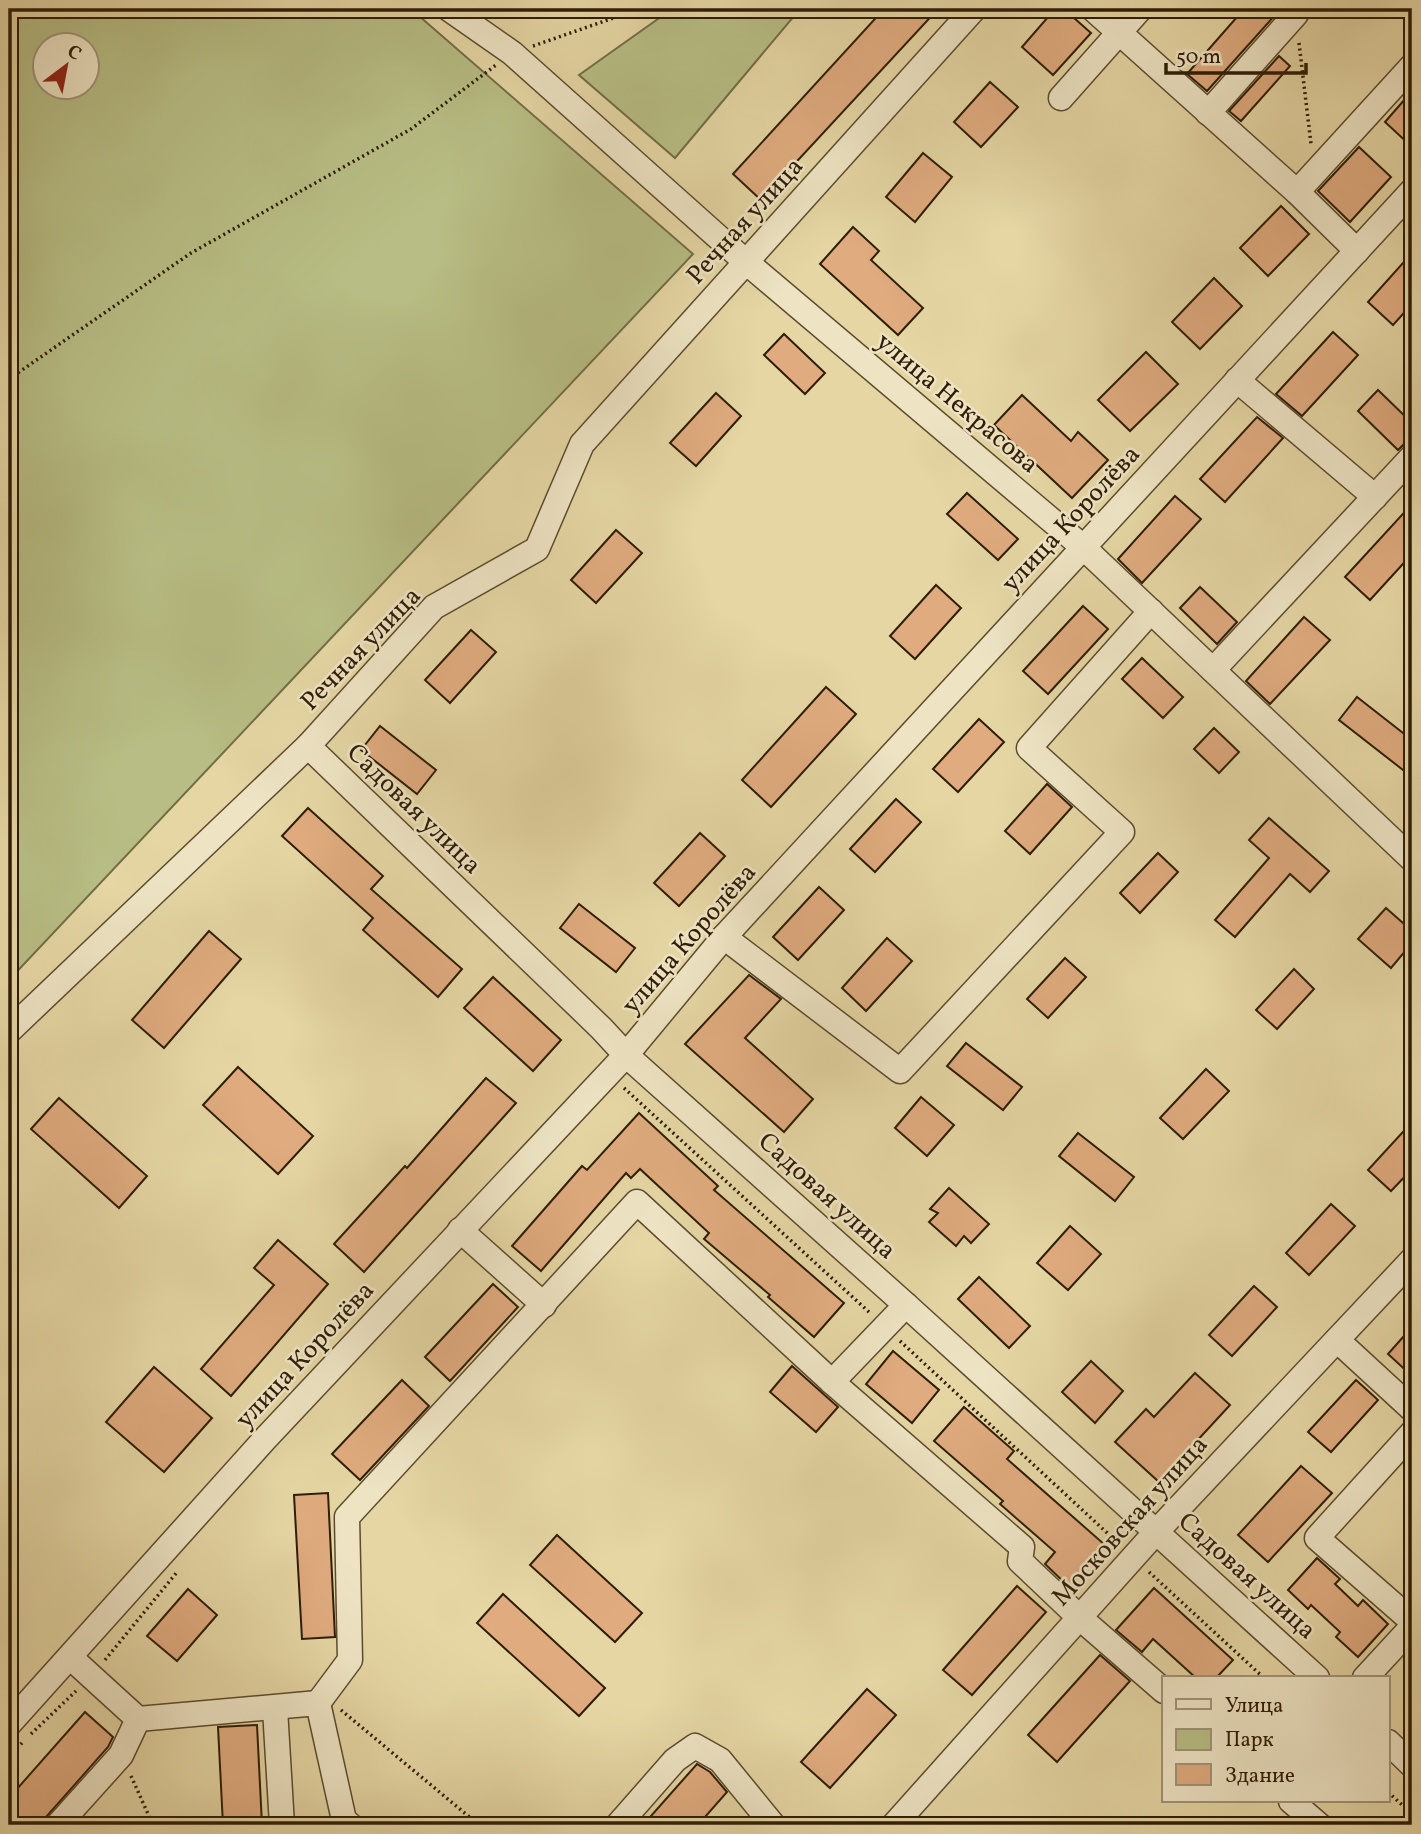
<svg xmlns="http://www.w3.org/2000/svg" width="1421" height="1834" viewBox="0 0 1421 1834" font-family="Vollkorn,serif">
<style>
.green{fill:#b7bd84;stroke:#736d46;stroke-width:2;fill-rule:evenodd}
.building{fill:#dfab7f;stroke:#2f1d07;stroke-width:2}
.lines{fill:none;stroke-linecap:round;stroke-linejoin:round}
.minor-casing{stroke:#5c4b2e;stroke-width:27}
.path{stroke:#2f1d07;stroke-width:3.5;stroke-dasharray:2 3.5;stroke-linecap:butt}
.minor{stroke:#eee4c4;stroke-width:24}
.labels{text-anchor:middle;stroke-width:5;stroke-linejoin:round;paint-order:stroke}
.street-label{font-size:26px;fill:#2f1d07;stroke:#eee4c4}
</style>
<rect width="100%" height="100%" fill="#e5d6a4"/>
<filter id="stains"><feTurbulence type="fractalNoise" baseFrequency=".00286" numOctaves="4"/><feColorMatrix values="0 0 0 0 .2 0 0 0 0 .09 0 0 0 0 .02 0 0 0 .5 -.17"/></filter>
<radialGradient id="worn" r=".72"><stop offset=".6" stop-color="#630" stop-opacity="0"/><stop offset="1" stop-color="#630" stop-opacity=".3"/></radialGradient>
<!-- green -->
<g class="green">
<path d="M34 9H411L693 254 9 980V10ZM46 46H88V88H46Z"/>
<path d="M672 9H800L675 158 579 75Z"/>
</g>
<!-- building -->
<g class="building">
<path d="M884 9H938L761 200 733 174Z"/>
<path d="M1055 9H1064L1091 33 1053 75 1022 47Z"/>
<path d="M1244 9H1275L1276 14 1207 91 1187 74Z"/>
<path d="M1279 56 1290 66 1241 121 1229 111Z"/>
<path d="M990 82 1018 107 981 147 954 122Z"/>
<path d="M1412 91V147L1385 122Z"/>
<path d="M1359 147 1391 177 1350 222 1318 191Z"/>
<path d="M923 153 952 177 915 222 886 197Z"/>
<path d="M1281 206 1309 234 1268 276 1240 248Z"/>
<path d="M853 227 879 251 871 260 923 308 898 335 820 264Z"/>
<path d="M1412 253V304L1393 325 1368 302Z"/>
<path d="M1214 278 1242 306 1200 349 1172 322Z"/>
<path d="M1333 332 1358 355 1302 416 1276 394Z"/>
<path d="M784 334 825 373 805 394 764 355Z"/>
<path d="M1146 352 1178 384 1130 431 1098 400Z"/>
<path d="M1378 390 1412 423V436L1398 450 1358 411Z"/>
<path d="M716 393 741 416 696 466 670 443Z"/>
<path d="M1022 395 1071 441 1078 432 1108 460 1072 498 994 425Z"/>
<path d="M1257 417 1283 438 1225 502 1200 479Z"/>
<path d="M967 493 1018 539 998 560 947 514Z"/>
<path d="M1175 496 1201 519 1142 583 1118 559Z"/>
<path d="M1412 504V554L1370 600 1345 577Z"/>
<path d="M616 530 642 553 596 603 571 580Z"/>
<path d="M936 585 961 608 915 659 890 636Z"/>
<path d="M1200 587 1237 622 1217 644 1180 608Z"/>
<path d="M1083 606 1108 629 1048 694 1023 671Z"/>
<path d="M1304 617 1330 640 1270 704 1246 681Z"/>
<path d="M471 630 496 652 450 703 425 680Z"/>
<path d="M1142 658 1183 697 1163 718 1122 679Z"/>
<path d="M826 687 856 714 771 807 742 780Z"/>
<path d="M1357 697 1412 740V777L1339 720Z"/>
<path d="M979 719 1004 742 958 792 933 769Z"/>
<path d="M380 726 436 770 417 794 361 750Z"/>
<path d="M1214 728 1239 752 1219 773 1194 749Z"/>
<path d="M1047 784 1072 807 1030 854 1005 831Z"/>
<path d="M896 799 921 822 875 872 850 849Z"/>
<path d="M308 808 383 876 371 889 462 969 438 997 363 930 373 918 282 836Z"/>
<path d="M1269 818 1329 871 1310 892 1290 874 1235 937 1215 920 1269 858 1249 840Z"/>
<path d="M700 833 725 856 679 906 654 883Z"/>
<path d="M1158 853 1178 872 1140 913 1120 893Z"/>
<path d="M819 887 844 910 798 960 773 937Z"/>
<path d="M579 904 635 948 616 972 560 928Z"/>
<path d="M1386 908 1412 931V943L1391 968 1358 939Z"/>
<path d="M209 931 241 959 164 1048 132 1020Z"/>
<path d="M887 938 912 961 866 1011 842 988Z"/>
<path d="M1065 958 1086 977 1048 1018 1027 999Z"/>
<path d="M1294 969 1314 989 1277 1029 1256 1010Z"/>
<path d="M749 975 781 999 745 1038 813 1099 784 1132 685 1044Z"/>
<path d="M493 977 561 1040 533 1071 464 1008Z"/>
<path d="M966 1043 1022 1087 1003 1110 947 1066Z"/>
<path d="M238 1067 313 1136 278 1174 203 1105Z"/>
<path d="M1206 1069 1229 1091 1183 1139 1160 1118Z"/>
<path d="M486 1078 516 1103 364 1272 334 1244 405 1166 407 1168Z"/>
<path d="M921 1097 954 1125 927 1156 895 1128Z"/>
<path d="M59 1098 147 1176 119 1208 31 1129Z"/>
<path d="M639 1113 718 1186 714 1190 844 1303 814 1337 768 1297 770 1295 704 1239 709 1233 640 1169 631 1178 626 1173 541 1271 512 1246 582 1166 587 1170Z"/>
<path d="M1412 1122V1169L1391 1191 1368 1170Z"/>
<path d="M1078 1133 1134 1177 1115 1201 1059 1156Z"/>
<path d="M949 1188 989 1224 971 1243 964 1236 956 1246 929 1222 938 1213 930 1209Z"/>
<path d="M1331 1204 1355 1226 1309 1275 1286 1253Z"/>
<path d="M1070 1226 1101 1254 1068 1290 1037 1263Z"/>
<path d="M278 1240 328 1284 231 1396 201 1369 274 1285 254 1268Z"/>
<path d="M979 1277 1030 1326 1009 1348 958 1299Z"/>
<path d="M493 1284 518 1307 450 1381 425 1357Z"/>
<path d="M1254 1286 1277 1307 1232 1356 1209 1335Z"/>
<path d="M1412 1327V1376L1388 1354Z"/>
<path d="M893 1351 939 1390 912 1423 866 1384Z"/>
<path d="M1091 1361 1123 1391 1095 1423 1062 1392Z"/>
<path d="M792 1366 838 1407 816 1432 770 1392Z"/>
<path d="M154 1367 212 1418 164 1472 106 1422Z"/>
<path d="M1195 1373 1230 1405 1159 1482 1115 1442 1146 1409 1154 1417Z"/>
<path d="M402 1380 429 1406 360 1480 332 1454Z"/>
<path d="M1356 1380 1378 1400 1331 1452 1308 1432Z"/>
<path d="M964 1407 1014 1451 1007 1459 1105 1545 1069 1587 1045 1564 1055 1552 1000 1504 1003 1501 934 1441Z"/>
<path d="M1301 1466 1332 1493 1268 1562 1238 1535Z"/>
<path d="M328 1493 335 1637 302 1639 294 1495Z"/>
<path d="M557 1535 642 1613 615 1642 530 1565Z"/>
<path d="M1317 1558 1340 1579 1335 1584 1358 1606 1363 1600 1388 1624 1358 1657 1336 1637 1340 1632 1311 1605 1308 1609 1288 1590Z"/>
<path d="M1017 1586 1046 1612 972 1695 943 1670Z"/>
<path d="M1154 1588 1233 1660 1216 1678H1196L1153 1639 1142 1652 1116 1630Z"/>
<path d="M188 1589 217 1615 177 1661 147 1636Z"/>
<path d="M503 1594 605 1688 579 1716 477 1623Z"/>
<path d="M1100 1655 1130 1681 1057 1762 1028 1735Z"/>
<path d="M867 1689 896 1715 830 1788 801 1762Z"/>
<path d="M85 1712 113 1737 108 1747 39 1825H9V1798Z"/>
<path d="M257 1725 262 1825H223L218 1727Z"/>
<path d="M697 1764 710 1772 727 1792 698 1825H643Z"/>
</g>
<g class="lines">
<!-- minor casing -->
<g class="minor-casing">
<g id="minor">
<path d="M449 9 512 53 746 262 1083 547 1412 859"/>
<path d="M1093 9 1297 192 1357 251"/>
<path d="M1061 98 1140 9"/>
<path d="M1208 113 1296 14 1290 9"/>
<path d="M1297 192 1412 66"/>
<path d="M1237 380 1375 497"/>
<path d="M1213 670 1412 457"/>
<path d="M308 746 601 1028 626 1055 906 1305 1317 1678"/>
<path d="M724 937 900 1071 1122 832 1029 748 1151 611"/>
<path d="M9 1031 308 746 434 607 537 549 582 444 974 9"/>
<path d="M460 1230 544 1305"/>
<path d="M1337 1340 1412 1409"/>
<path d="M832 1382 906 1305"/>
<path d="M1412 1433 1317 1538 1412 1621"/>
<path d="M70 1657 138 1719 318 1703 344 1820 350 1825"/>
<path d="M1365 1678 1412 1627"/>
<path d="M318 1703 350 1660 347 1517 637 1202 832 1382 1022 1547 1020 1561 1080 1618 1164 1691"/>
<path d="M275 1709 282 1825"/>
<path d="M9 1724 265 1439 626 1055 724 937 1412 191"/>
<path d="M1388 1742 1412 1765"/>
<path d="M1291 1801 1319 1825"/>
<path d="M58 1825 121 1755 138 1719"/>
<path d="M618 1825 675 1760 695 1746 720 1760 773 1825"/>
<path d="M894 1825 1156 1532 1412 1260"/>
</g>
</g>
<!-- path -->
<g class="path">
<path d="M1299 43 1311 144"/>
<path d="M533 46 619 16 629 9"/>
<path d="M9 379 191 253 411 129 496 65"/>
<path d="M624 1088 869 1312"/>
<path d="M900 1341 1118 1543"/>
<path d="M1149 1572 1264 1678"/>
<path d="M105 1660 178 1571"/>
<path d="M341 1710 479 1825"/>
<path d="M31 1734 76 1691"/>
<path d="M9 1756 23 1742"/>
<path d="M131 1776 153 1825"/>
<path d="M1388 1792 1412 1814"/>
</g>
<!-- minor -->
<use href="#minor" class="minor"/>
</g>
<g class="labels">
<!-- street labels -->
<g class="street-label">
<text transform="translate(744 220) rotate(-48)" y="9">Речная улица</text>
<text transform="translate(958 402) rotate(40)" y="9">улица Некрасова</text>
<text transform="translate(1070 518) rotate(-47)" y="9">улица Королёва</text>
<text transform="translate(360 648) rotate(-46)" y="9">Речная улица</text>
<text transform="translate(415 808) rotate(44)" y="9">Садовая улица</text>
<text transform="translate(688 938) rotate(-49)" y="9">улица Королёва</text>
<text transform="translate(828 1195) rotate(42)" y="9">Садовая улица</text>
<text transform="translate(304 1354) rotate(-47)" y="9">улица Королёва</text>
<text transform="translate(1129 1520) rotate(-48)" y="9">Московская улица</text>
<text transform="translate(1248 1575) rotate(42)" y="9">Садовая улица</text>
</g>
</g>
<!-- margin -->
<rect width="1421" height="1834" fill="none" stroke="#e5d6a4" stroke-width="35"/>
<rect x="10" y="10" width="1400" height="1813" fill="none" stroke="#2f1d07" stroke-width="3.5"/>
<rect x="18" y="18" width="1386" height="1799" fill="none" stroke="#2f1d07" stroke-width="2"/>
<!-- legend -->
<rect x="1162" y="1676" width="228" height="126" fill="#eee4c4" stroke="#a29478" stroke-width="2"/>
<rect x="1176" y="1699" width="35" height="10" fill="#eee4c4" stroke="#a29478" stroke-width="2"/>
<text x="1225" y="1712" font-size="21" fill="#2f1d07">Улица</text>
<rect x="1176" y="1729" width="35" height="21" fill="#b7bd84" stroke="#a29478" stroke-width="2"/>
<text x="1225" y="1746" font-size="21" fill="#2f1d07">Парк</text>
<rect x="1176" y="1764" width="35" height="21" fill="#dfab7f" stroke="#a29478" stroke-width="2"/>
<text x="1225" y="1782" font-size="21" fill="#2f1d07">Здание</text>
<!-- north arrow -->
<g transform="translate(66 66) rotate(32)"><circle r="33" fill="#eee4c4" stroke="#a29478" stroke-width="2"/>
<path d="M0-5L12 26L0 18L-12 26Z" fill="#8f2418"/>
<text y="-10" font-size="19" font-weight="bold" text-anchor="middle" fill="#2f1d07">С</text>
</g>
<!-- scale -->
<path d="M1166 63v10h140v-10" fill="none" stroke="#2f1d07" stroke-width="3.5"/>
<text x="1176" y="63" font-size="21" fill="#2f1d07" stroke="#eee4c4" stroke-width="5" paint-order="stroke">50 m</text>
<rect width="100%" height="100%" filter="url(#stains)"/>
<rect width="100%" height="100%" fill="url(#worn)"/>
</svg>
